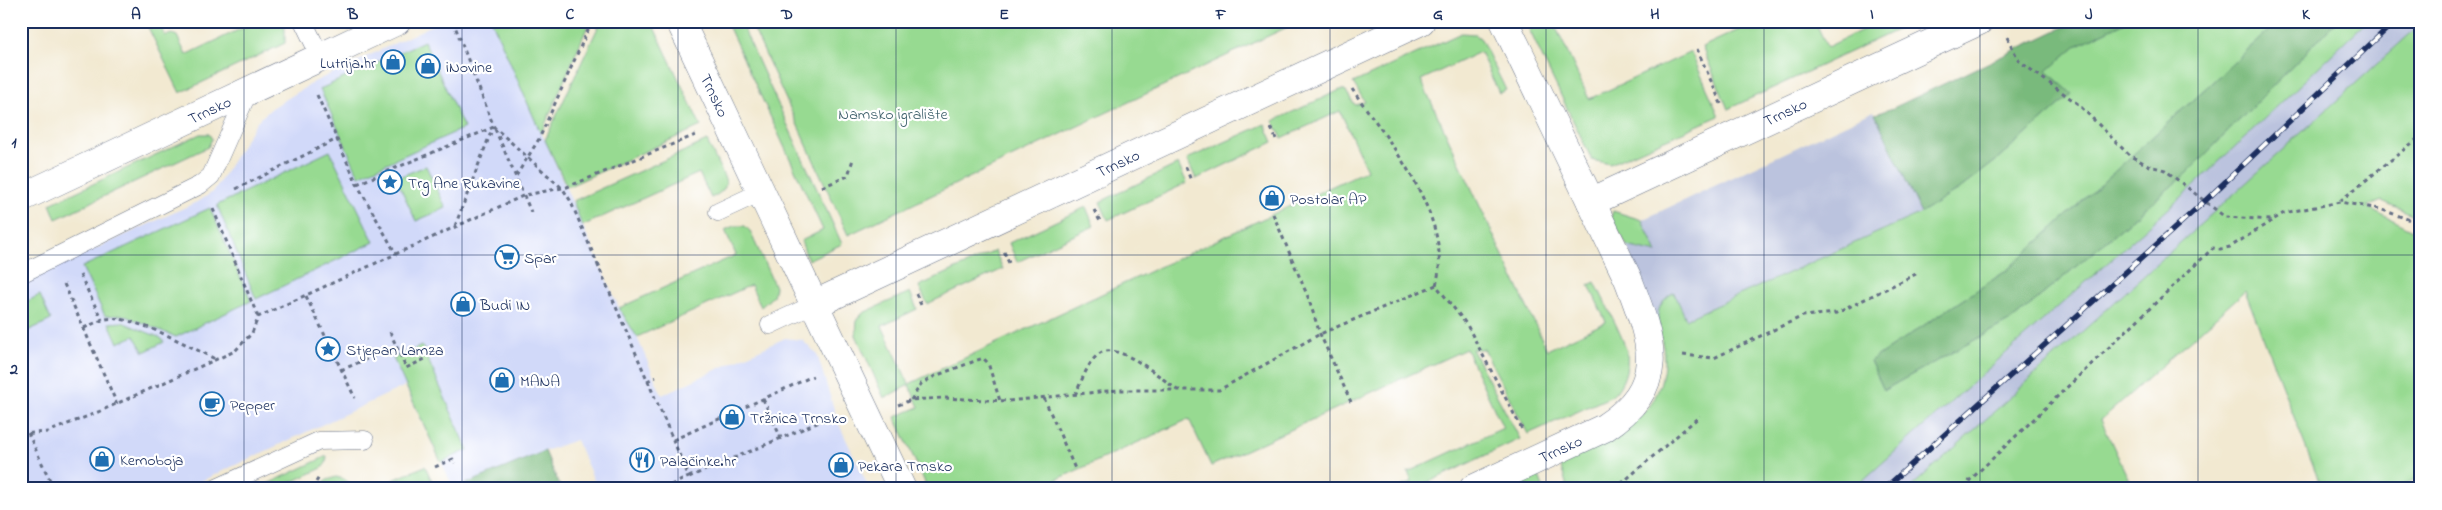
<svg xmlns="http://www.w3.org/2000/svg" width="2442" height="510" viewBox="0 0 2442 510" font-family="'Indie Flower',sans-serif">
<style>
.built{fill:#d1d9f9}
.industrial{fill:#bbc3de}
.green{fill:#97da91;stroke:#598478}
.forest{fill:#79ba7b;stroke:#4a746c}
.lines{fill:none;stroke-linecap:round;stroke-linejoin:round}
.service-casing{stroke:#667086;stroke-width:19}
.minor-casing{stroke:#667086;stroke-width:29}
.tertiary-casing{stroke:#667086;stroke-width:29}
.path{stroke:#667086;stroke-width:3;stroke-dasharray:4 4;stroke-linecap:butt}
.service{stroke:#fff;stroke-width:18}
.minor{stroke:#fff;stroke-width:28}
.tertiary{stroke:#fff;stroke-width:28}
.rail-casing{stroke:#1b2f5e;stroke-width:5.5}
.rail{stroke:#fff;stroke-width:4;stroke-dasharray:11;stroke-linecap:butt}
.grid{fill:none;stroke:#1b2f5e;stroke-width:1;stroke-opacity:0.55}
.labels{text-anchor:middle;stroke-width:4.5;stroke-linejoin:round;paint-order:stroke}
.poi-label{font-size:16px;fill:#1b2f5e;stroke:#fff;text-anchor:start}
.street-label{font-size:16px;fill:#1b2f5e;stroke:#fff}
.park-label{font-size:16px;fill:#40626d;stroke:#fff}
.neatline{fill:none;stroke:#1b2f5e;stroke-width:2}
.grid-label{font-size:16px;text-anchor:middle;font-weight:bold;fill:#1b2f5e}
</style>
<rect width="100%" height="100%" fill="#fff"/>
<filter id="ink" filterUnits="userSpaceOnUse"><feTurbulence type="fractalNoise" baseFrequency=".02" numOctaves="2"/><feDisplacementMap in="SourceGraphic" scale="10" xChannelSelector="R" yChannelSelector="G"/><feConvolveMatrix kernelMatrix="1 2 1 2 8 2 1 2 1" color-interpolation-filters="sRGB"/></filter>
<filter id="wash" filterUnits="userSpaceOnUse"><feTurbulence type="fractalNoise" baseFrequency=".0096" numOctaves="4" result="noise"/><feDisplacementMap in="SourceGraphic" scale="20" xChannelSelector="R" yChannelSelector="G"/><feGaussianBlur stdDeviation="1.12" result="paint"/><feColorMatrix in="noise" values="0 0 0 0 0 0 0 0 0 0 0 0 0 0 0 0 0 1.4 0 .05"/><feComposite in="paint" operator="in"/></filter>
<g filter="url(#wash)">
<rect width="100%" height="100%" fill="#f2e9d1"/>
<!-- built -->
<path class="built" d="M441 21H492L619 308 637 337 662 395 785 338 802 340 817 354 838 422 867 484 857 489H598L576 440 545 451 454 489 405 386 184 489H21V283L201 200 214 191 257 121 272 108 314 82Z"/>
<!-- industrial -->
<g class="industrial">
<path d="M2367 21H2421V24L1909 489H1853L2185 194Z"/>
<path d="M1874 111 1921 213 1659 331 1613 211 1642 220Z"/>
</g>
<!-- green -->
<g class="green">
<path d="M145 21H158L165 36 172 34 177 36 186 55 253 23V21H281L285 28V43L180 93Z"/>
<path d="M492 21H590L541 134Z"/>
<path d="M601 21H651L701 126 567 187 545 140Z"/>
<path d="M726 21H740L842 244 808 260 801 241 823 230Z"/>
<path d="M750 21H1300L848 235Z"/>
<path d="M1525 21H1553L1589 99 1691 52 1719 116 1610 164 1592 160Z"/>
<path d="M1758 21H1815L1827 47 1881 21H1916L1728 109 1702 47Z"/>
<path d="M2127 21H2279L2006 271 1870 361 1884 390 2016 317 2187 173 2337 21H2367L2185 194 1853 489H1568L1559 462C1586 447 1627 431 1648 408 1658 397 1665 373 1664 358 1664 333 1645 310 1674 292L1686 319 1921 213 1958 190 1997 160 2072 94 2046 71 2076 46Z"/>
<path d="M2421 24V218L2382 201 2367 207 2421 234V477L2392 489H2322L2245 291 2101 420 2133 489H1909Z"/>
<path d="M1461 33 1475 34 1481 39 1506 90 1499 93 1480 52 1421 80 1547 350 1606 322 1589 285 1595 282C1602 297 1625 340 1627 353 1629 369 1623 386 1612 396L1528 434 1484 349H1472L1520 439 1414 489H1396L1412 482 1408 472 1503 428 1466 349 1211 466 1189 419 1036 489H928L895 417 919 407 909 385 884 398 856 335 857 319 863 313 910 292 917 309 882 326 909 384 1367 170 1340 111 1282 138 1273 121 1340 90H1345L1355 105 1365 102 1353 83Z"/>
<path d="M424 41 464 128 359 176 320 89Z"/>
<path d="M1265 124 1273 142 1196 179 1187 159Z"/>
<path d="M200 134H209L212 139 208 147 56 219 50 204Z"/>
<path d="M707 141 726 181C726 190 719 194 711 198L699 173 582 226 573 201Z"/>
<path d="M330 151 374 242 256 299 217 205Z"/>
<path d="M1178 164 1187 183 1108 220 1100 202Z"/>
<path d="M426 166 446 208 416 221 396 178Z"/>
<path d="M1086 207 1094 226 1017 262 1009 243Z"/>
<path d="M210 208 251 301 176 337 123 315 105 316 82 267Z"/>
<path d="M1613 211 1642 220 1657 253 1627 246 1611 217Z"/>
<path d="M25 216 31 230 21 235V218Z"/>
<path d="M734 226H745L750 231 775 287 773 296 761 307 751 285 637 337 619 308 736 255 725 230Z"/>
<path d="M995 251 1003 269 927 304 919 286Z"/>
<path d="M40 295 51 320 21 334V304Z"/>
<path d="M122 322 161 338 164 342 144 352 134 336 118 343 109 323Z"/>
<path d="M422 346 468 450 441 462 393 358Z"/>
<path d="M327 456 326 463 322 468 277 489H257Z"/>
<path d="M425 466 432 481 430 489 377 487Z"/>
<path d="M1538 473 1544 489H1521V484L1525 476Z"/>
<path d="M336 477 344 479 358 489H316L327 480Z"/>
</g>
<!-- forest -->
<g class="forest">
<path d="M2076 21H2127L2076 46 2047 71 2072 94 1997 160 1958 190 1921 213 1875 114 1893 108Z"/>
<path d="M2279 21H2337L2187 173 2016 317 1884 390 1870 361 2006 271Z"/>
<path d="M545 451 561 489H454Z"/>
</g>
</g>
<g filter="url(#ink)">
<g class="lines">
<!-- service casing -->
<g class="service-casing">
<g id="service">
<path d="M303 21 320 56"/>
<path d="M718 212 761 192"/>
<path d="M21 274 200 185 211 176 249 90"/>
<path d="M770 325 815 304"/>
<path d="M215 489 319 441 365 440"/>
</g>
</g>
<!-- minor casing -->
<g class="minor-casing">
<g id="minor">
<path id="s1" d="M680 21 902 489"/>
<path id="s2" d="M1591 202 1979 21"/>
<path id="s3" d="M815 304 1421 21"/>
<path id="s4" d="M1473 489 1604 428C1670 385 1652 342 1628 279L1504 21"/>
</g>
</g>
<!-- tertiary casing -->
<g class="tertiary-casing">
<g id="tertiary">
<path id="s5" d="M21 198 397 21"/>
</g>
</g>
<!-- path -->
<g class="path">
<path d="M453 21 494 127 563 189 570 200 689 477 662 489"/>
<path d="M2007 37 2019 61 2078 104 2130 156 2150 166 2165 170 2225 217 2271 220"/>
<path d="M1697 49 1722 106"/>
<path d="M1352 89C1387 139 1455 219 1436 285L1467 325 1523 431"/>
<path d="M317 95 357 184 396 254"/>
<path d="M1271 128 1277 141"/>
<path d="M495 129 531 212"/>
<path d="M1186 167 1191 181"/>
<path d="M516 176 539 139 592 21"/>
<path d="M357 184 494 127"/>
<path d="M822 187 848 176 853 159"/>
<path d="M236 189 337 139"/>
<path d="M2340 201 2421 136"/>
<path d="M213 209 258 317"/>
<path d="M1094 210 1101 223"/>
<path d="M1273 214 1308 297 1320 334 1351 402"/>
<path d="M455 226 493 127"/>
<path d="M1004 252 1010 265"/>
<path d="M597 267 604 264"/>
<path d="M80 275 102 320"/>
<path d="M64 284 117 404"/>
<path d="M916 294 922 307"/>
<path d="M306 296 355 398"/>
<path d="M84 328C91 325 98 321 106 319 131 314 191 347 215 359"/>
<path d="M390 332 406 368 427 358"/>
<path d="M1683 355 1714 358 1803 316 1837 313 1916 274"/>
<path d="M341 370 383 352"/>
<path d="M647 381 656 377"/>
<path d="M1075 395C1081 383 1089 358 1102 352 1122 344 1163 379 1177 390"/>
<path d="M1044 398 1076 471"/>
<path d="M763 399 781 438"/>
<path d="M911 400 921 384 935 376 983 358 988 363 1000 401"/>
<path d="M898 405 911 400 943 398 1008 401 1118 390H1219L1320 334 1436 285"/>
<path d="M28 433 54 489"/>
<path d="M21 434 48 432 98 412 235 351 252 333 258 317 525 195 567 187 698 134"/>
<path d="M673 440 813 376"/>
<path d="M435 467 453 459 455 463"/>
<path d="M689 477 831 417"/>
<path d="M1386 482 1389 489"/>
<path d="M312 489 319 477"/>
<path d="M1590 489 1601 480 1610 489"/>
<path d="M1615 489 1700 416"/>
<path d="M1965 489 1970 480 2213 248 2220 249 2230 247 2284 213 2340 202 2380 209 2421 224"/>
</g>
<!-- service -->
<use href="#service" class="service"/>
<!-- minor -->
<use href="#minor" class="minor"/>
<!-- tertiary -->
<use href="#tertiary" class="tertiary"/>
<!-- rail casing -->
<g class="rail-casing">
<path id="rail" d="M1884 489 2205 201 2395 21"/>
</g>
<!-- rail -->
<use href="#rail" class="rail"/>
</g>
</g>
<!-- grid -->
<path class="grid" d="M244 21V489M462 21V489M678 21V489M896 21V489M1112 21V489M1330 21V489M1546 21V489M1764 21V489M1980 21V489M2198 21V489M21 255H2421"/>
<!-- icons -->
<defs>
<g id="shop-ring" transform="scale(1.25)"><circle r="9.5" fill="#fff" stroke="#1f6fb2" stroke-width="1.5"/><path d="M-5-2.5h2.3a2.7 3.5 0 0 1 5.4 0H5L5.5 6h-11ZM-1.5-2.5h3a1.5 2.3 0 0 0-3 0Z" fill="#1f6fb2"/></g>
<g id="sight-ring" transform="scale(1.25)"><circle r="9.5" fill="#fff" stroke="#1f6fb2" stroke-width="1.5"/><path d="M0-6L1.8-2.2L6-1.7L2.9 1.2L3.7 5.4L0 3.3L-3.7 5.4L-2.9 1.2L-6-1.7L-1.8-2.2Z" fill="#1f6fb2"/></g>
<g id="supermarket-ring" transform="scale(1.25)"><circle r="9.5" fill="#fff" stroke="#1f6fb2" stroke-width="1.5"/><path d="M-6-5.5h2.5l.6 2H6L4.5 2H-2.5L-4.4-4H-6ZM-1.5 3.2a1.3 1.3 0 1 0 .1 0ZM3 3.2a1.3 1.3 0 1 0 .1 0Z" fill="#1f6fb2"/></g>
<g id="cafe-ring" transform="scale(1.25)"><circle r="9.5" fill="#fff" stroke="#1f6fb2" stroke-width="1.5"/><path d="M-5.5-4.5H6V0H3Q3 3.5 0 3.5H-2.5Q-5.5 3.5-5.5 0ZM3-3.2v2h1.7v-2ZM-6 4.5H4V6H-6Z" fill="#1f6fb2"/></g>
<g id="restaurant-ring" transform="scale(1.25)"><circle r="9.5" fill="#fff" stroke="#1f6fb2" stroke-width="1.5"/><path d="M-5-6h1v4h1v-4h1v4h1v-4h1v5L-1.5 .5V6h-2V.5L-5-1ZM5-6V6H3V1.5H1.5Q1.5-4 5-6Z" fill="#1f6fb2"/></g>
</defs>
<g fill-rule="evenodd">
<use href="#shop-ring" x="393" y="62"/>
<use href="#shop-ring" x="428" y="66"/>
<use href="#sight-ring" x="390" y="182"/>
<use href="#shop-ring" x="1272" y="198"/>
<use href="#supermarket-ring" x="507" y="257"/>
<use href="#shop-ring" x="463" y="304"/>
<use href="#sight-ring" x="328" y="349"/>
<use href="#shop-ring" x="502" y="380"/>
<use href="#cafe-ring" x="212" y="404"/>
<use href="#shop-ring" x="732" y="417"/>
<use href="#shop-ring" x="102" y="459"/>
<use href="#restaurant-ring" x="642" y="460"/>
<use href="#shop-ring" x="841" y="465"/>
</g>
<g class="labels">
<!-- poi labels -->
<g class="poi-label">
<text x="376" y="68" text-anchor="end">Lutrija.hr</text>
<text x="446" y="72">iNovine</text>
<text x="408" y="188">Trg Ane Rukavine</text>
<text x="1290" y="204">Postolar AP</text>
<text x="524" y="263">Spar</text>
<text x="480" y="310">Budi IN</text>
<text x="346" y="355">Stjepan Lamza</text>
<text x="520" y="386">MANA</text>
<text x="230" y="410">Pepper</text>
<text x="750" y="423">Tržnica Trnsko</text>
<text x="120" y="465">Kemoboja</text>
<text x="660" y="466">Palačinke.hr</text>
<text x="858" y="471">Pekara Trnsko</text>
</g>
<!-- street labels -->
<g class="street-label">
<text dy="6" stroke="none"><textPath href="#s1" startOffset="82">Trnsko</textPath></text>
<text dy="6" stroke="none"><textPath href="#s5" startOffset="208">Trnsko</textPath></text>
<text dy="6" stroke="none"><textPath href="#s2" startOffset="214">Trnsko</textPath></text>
<text dy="6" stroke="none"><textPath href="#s3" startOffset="334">Trnsko</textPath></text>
<text dy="6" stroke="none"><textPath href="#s4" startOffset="96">Trnsko</textPath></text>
</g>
<!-- park labels -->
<g class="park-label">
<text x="893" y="119">Namsko igralište</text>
</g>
</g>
<!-- margin -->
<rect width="2442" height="510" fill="none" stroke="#fff" stroke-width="55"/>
<rect x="28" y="28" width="2386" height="454" class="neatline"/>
<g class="grid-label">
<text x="136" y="19">A</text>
<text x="353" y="19">B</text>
<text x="570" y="19">C</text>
<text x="787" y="19">D</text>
<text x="1004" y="19">E</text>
<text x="1221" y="19">F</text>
<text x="1438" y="19">G</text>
<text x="1655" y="19">H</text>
<text x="1872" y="19">I</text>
<text x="2089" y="19">J</text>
<text x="2306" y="19">K</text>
<text x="14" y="147">1</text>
<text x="14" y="374">2</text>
</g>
</svg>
